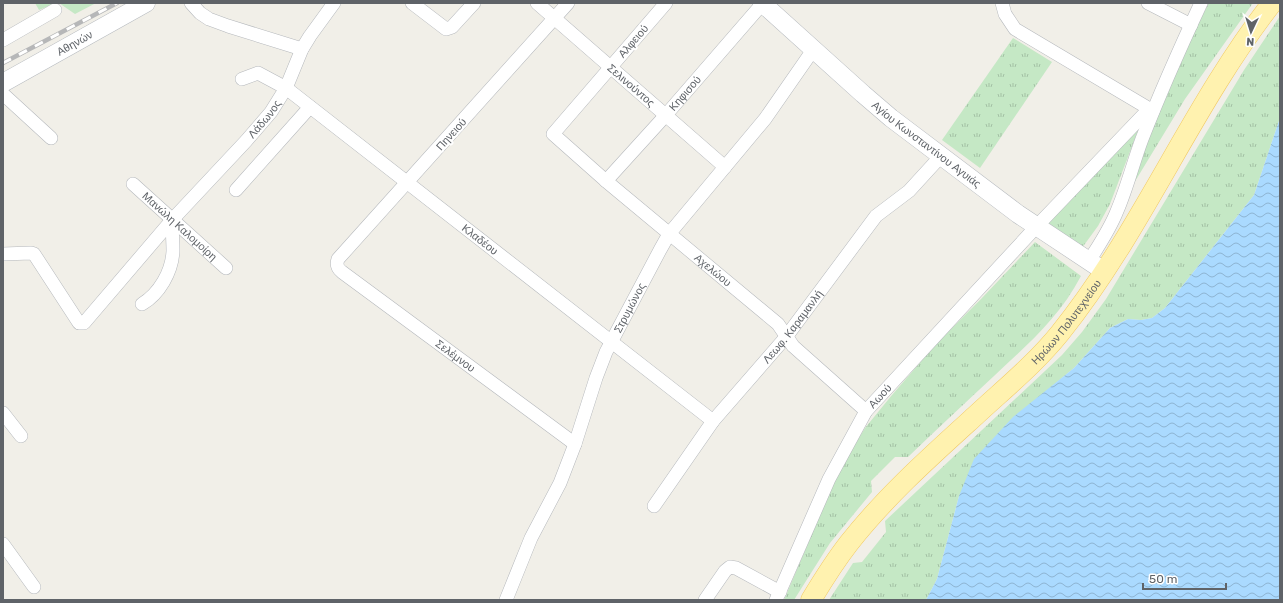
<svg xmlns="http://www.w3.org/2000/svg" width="1283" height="603" viewBox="0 0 1283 603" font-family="Rubik,sans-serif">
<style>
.grass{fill:#c5e8c5}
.park{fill:url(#park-tufts)}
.water{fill:url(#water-waves)}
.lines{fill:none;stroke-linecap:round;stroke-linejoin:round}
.street-casing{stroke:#b5b8bc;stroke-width:14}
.secondary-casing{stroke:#b6babf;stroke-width:19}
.primary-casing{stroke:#f2c960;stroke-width:21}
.street{stroke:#fff;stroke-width:13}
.secondary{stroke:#fff;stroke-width:18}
.primary{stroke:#fff2af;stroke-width:20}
.rail-casing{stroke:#b6b7b8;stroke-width:4.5}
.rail{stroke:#fff;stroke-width:3;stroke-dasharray:9;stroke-linecap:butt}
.labels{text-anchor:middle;stroke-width:4;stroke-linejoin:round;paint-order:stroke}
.street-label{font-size:11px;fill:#5f6368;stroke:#fff}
</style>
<defs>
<pattern id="park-tufts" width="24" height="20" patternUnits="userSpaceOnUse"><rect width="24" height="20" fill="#c5e8c5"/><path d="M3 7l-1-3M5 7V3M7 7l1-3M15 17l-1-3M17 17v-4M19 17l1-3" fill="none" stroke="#a3c0a4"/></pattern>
<pattern id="water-waves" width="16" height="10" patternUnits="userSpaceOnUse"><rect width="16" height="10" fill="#aadaff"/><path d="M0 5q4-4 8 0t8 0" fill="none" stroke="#8eb4d2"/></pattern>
</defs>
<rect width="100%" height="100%" fill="#f1efe8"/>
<!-- grass -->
<g class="grass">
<path d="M35 3H56L39 10Z"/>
<path d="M59 3H96L75 14Z"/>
</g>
<!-- park -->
<g class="park">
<path d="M1209 3H1253L1185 99 1131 188 1138 160 1195 29Z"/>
<path d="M1280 16V118L1254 195 1165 308 1152 318 1141 320 1128 319 1110 328 1074 368 1051 387 959 496 937 579 926 600H829L853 563 862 562 886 532 885 521 1062 355 1082 332 1106 299 1244 70Z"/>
<path d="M1013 38 1052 62 980 168 942 140Z"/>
<path d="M1139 128 1110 204 1098 226 1079 252 1042 227Z"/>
<path d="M1035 242 1081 276C1059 318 1028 344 994 376 965 403 936 430 908 457H895L871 481 872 492 830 543 794 600H784L831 489 855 444 865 428 892 395 937 343 981 299Z"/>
</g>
<!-- water -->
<path class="water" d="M1280 118V600H926L937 579 959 496 974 459 1013 417 1074 368 1110 328 1128 319 1141 320 1152 318 1165 308 1254 195Z"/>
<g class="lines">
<!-- street casing -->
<g class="street-casing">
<g id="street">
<path d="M191 3 200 13 209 19 228 26 302 49"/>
<path d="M412 3 446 29 452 27 474 3"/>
<path id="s1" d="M537 3 725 167"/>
<path id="s2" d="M568 3 338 259C336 265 337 268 342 272L575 444"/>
<path id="s3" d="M666 3 553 134 606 181 778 324 793 346 866 411"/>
<path d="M1002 3 1005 14 1015 29 1153 111"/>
<path d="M1148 3 1191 25"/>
<path d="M3 40 55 10"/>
<path id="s4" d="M242 79 258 73 286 88 713 421"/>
<path d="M3 94 51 138"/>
<path id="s5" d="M606 181 665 116 763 3"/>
<path id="s6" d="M133 184 226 268"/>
<path d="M236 190 310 107"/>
<path id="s7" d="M3 254 31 253 34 254 77 320 79 323H84L172 220 246 141 271 112 286 88 302 49 310 36 334 3"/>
<path d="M1089 261C1099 245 1110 229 1117 211 1127 188 1133 163 1142 139 1160 93 1180 48 1201 3"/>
<path d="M142 304C159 294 172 272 173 251 173 241 172 230 172 220"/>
<path d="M3 413 21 436"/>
<path id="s8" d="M654 506 713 421 786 337 876 216 909 191 941 156"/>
<path d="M3 544 34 587"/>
<path id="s9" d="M506 600 531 538 560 483 575 444 596 378 606 352 660 250 669 234 765 119 813 50"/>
<path d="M705 600 725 571 730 567 736 568 780 592"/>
<path id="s10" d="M776 600 829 479 866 411 1036 227 1149 109"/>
</g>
</g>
<!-- secondary casing -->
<g class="secondary-casing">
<g id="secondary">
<path id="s11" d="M762 3 863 94 891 118 1018 214 1104 271"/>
<path id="s12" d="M3 83 146 3"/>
</g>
</g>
<!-- primary casing -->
<g class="primary-casing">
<g id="primary">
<path id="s13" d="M811 600C823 580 835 561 849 543 886 496 931 456 975 416 1004 389 1035 364 1060 333 1142 231 1191 107 1272 3"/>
</g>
</g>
<!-- street -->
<use href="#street" class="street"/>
<!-- secondary -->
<use href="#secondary" class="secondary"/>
<!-- primary -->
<use href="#primary" class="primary"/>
<!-- rail casing -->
<g class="rail-casing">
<path id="rail" d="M3 63 117 3"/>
</g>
<!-- rail -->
<use href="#rail" class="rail"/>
</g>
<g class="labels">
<!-- street labels -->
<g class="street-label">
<text transform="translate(633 41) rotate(-49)" y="4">Αλφειού</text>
<text dy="4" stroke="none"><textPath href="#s12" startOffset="82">Αθηνών</textPath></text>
<text dy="4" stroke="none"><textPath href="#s1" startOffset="125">Σελινούντος</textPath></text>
<text dy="4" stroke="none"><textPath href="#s5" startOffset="118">Κηφισού</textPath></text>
<text dy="4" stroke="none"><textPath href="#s7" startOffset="391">Λάδωνος</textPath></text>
<text transform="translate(451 134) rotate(-48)" y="4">Πηνειού</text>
<text dy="4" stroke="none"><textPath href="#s11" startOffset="217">Αγίου Κωνσταντίνου Αγυιάς</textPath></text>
<text dy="4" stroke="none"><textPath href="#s6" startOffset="63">Μανώλη Καλομοίρη</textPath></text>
<text dy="4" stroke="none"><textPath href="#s4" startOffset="295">Κλαδέου</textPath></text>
<text dy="4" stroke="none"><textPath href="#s3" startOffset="383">Αχελώου</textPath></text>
<text dy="4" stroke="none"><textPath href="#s9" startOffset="318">Στρυμώνος</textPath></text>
<text dy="4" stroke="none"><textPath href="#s13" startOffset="379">Ηρώων Πολυτεχνείου</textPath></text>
<text dy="4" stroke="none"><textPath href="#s8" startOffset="227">Λεωφ. Καραμανλή</textPath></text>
<text dy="4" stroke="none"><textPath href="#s2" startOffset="500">Σελέμνου</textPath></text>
<text dy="4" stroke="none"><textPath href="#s10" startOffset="230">Αωού</textPath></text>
</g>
</g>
<!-- border -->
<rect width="1283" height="603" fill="none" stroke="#5f6368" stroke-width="8"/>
<!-- north arrow -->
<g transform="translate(1251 32) rotate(184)" stroke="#ffffff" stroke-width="3" paint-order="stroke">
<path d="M0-3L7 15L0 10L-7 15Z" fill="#5f6368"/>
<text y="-6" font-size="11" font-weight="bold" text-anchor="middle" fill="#5f6368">N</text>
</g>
<!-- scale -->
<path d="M1143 583v6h83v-6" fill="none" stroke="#5f6368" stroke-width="2"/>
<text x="1149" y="583" font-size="12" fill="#5f6368" stroke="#ffffff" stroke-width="3" paint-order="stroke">50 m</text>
</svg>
